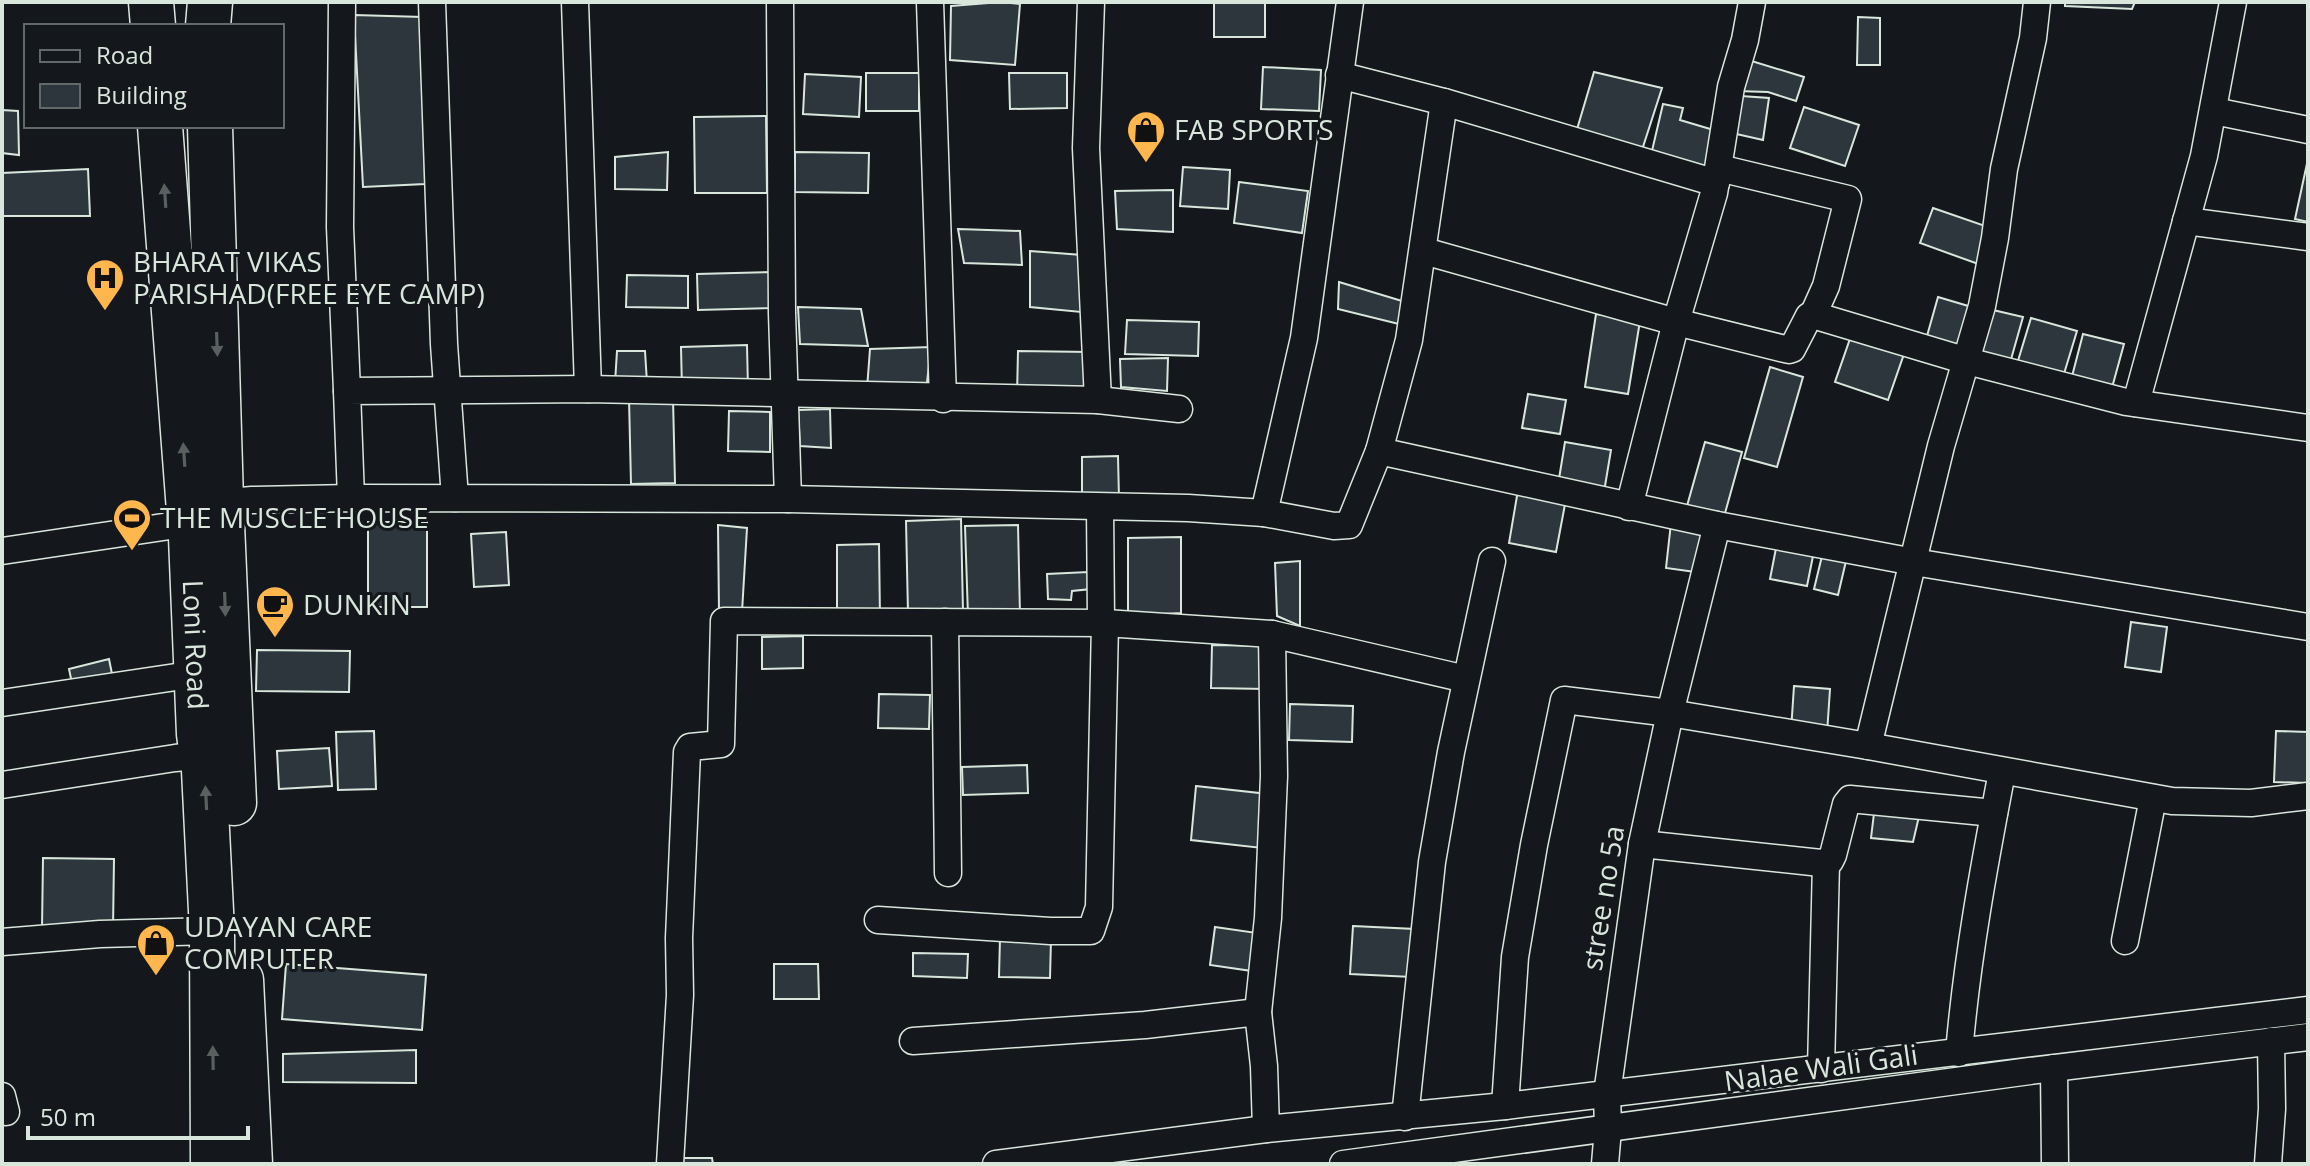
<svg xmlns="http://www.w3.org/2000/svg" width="2310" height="1166" viewBox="0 0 2310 1166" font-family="'Open Sans',sans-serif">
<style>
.building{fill:#2c363c;stroke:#d8e6dc;stroke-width:2}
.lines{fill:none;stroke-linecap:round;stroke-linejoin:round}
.minor-casing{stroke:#d8e6dc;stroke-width:29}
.trunk-casing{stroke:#d8e6dc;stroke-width:47}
.minor{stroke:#14181c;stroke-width:26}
.trunk{stroke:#14181c;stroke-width:44}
.oneway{fill:#59605f}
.labels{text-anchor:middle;stroke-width:6;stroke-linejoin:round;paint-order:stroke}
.poi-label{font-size:28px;fill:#d8e6dc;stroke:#14181c;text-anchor:start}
.street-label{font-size:28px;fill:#d8e6dc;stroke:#14181c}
</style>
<rect width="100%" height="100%" fill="#14181c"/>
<!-- building -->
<g class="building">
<path d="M1001 2 1020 4 1015 65 950 60 951 6Z"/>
<rect x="1214" y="2" width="51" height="35"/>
<path d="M2065 2H2135L2132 9 2065 6Z"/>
<path d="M354 15 423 17 425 184 363 187Z"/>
<path d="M1858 17 1880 18V65H1857Z"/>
<path d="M1745 59 1804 77 1796 101 1768 92 1737 91Z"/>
<path d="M1263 67 1321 70 1319 111 1261 109Z"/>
<path d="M1594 72 1662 88 1641 153 1575 136Z"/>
<rect x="866" y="73" width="53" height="38"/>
<path d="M1009 73H1067V108L1010 109Z"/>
<path d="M805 74 861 77 859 117 803 114Z"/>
<path d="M1741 96 1769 98 1763 140 1732 133Z"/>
<path d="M1663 104 1683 108 1680 120 1717 131 1713 174 1651 155Z"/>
<path d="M1804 107 1859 125 1845 166 1790 148Z"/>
<path d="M2 110 18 111 19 155 2 153Z"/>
<path d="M766 116 767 193H695L694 117Z"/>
<path d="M668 152 667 190 615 189V157Z"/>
<path d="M795 152 869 153 868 193 795 192Z"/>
<path d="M2308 159V222L2295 219Z"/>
<path d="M1183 167 1230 170 1228 209 1180 206Z"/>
<path d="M88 169 90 216H2V173Z"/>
<path d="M1239 182 1308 191 1302 233 1234 223Z"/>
<path d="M1173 190V232L1117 229 1115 191Z"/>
<path d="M1933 208 1994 229 1981 265 1920 243Z"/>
<path d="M958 229 1020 231 1022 265 964 263Z"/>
<path d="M1030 251 1082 255 1081 312 1030 307Z"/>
<path d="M772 272 773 308 698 310 697 274Z"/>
<path d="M627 275 688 276V308L626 307Z"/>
<path d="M1339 282 1412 304 1411 327 1338 309Z"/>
<path d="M1938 297 1975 308 1962 353 1925 343Z"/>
<path d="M798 307 861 309 868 346 800 344Z"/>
<path d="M1993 310 2023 317 2010 363 1981 352Z"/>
<path d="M1596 314 1640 321 1628 394 1585 387Z"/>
<path d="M2031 318 2077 331 2063 377 2017 364Z"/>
<path d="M1127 320 1199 322 1198 356 1125 354Z"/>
<path d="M1852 333 1905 351 1888 400 1835 382Z"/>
<path d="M2083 334 2124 344 2110 395 2070 384Z"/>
<path d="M747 345 748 389 682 390 681 347Z"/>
<path d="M931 347 926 391 867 389 870 349Z"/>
<path d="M617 351H645L647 383H615Z"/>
<path d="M1018 351 1090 352 1089 396 1017 395Z"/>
<path d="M1168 358 1167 391 1121 387 1120 359Z"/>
<path d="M1770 367 1803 377 1777 467 1744 458Z"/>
<path d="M1528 394 1566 400 1560 434 1522 428Z"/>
<path d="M629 399H673L675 483 631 484Z"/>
<path d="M830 409 831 448 800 446 798 410Z"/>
<path d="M729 411 770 412V452L728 451Z"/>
<path d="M1565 442 1611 450 1604 492 1558 485Z"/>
<path d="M1705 442 1742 452 1722 524 1685 513Z"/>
<path d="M1118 456 1119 499 1082 500V457Z"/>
<path d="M1518 490 1566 499 1556 552 1509 543Z"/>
<path d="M961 519 963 611 908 613 906 521Z"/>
<rect x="368" y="522" width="59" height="85"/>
<path d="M1671 523 1708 527 1703 573 1666 568Z"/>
<path d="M718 525 747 528 742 612H719Z"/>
<path d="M1018 525 1020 615 968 616 965 526Z"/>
<path d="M506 532 509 585 474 587 471 534Z"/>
<path d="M1181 537V613L1128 616V538Z"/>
<path d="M1777 543 1814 551 1807 586 1770 579Z"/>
<path d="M879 544 880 619H837V545Z"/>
<path d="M1822 556 1846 561 1838 595 1814 589Z"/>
<path d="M1300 561V626L1277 616 1275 563Z"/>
<path d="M1088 572 1091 589 1072 591 1071 600 1048 599 1047 574Z"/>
<path d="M2131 622 2167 627 2161 672 2125 667Z"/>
<path d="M803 636V668L762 669V637Z"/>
<path d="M1212 645 1267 646 1266 689 1211 688Z"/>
<path d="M257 650 350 651 349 692 256 691Z"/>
<path d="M109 659 113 679 73 688 69 669Z"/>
<path d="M1794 686 1830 689 1827 734 1791 731Z"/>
<path d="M879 694 930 695 929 729 878 728Z"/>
<path d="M1290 704 1353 706 1352 742 1289 740Z"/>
<path d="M374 731 376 789 338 790 336 732Z"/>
<path d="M2276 731 2308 732V783L2274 782Z"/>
<path d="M329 748 332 786 279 789 277 751Z"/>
<path d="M1027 765 1028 793 963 795 962 767Z"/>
<path d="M1196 786 1268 794 1262 848 1191 840Z"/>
<path d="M1875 805 1921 808 1913 842 1871 838Z"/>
<path d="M43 858 114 859 113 929 42 928Z"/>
<path d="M1353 926 1415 929 1412 977 1350 974Z"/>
<path d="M1215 927 1257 933 1252 971 1210 965Z"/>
<path d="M1000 938 1051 939 1050 978 999 977Z"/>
<path d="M913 953 968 954 967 978 913 976Z"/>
<path d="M286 964 426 975 422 1030 282 1019Z"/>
<path d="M774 964H818L819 999H774Z"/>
<path d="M416 1050V1083L283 1082V1054Z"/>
<path d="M677 1158H712L713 1164H677Z"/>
</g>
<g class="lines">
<!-- minor casing -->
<g class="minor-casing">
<g id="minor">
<path d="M342 2 340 227 347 391"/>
<path d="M432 2 444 344 455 498"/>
<path d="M575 2 588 389"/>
<path d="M780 2 782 313 788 499"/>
<path d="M930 2 943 399"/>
<path d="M1091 2 1086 148 1098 400"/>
<path d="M1339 75 1444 102 1716 183"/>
<path d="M2214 111 2308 130"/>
<path d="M1719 168 1848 199 1826 286 1813 315"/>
<path d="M2186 221 2308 237"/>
<path d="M1424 251 1676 322 1789 350 1792 349 1809 316 1813 315 1967 361 2126 402 2308 428"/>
<path d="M2136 403 2204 156 2233 2"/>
<path d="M1379 451 1717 525 1914 562 2308 627"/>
<path d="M351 498 347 391 588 389 1098 400 1179 409"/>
<path d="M207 504 252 500 351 498 788 499 1188 508 1264 513 1334 526 1349 525 1379 451 1409 340 1444 102"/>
<path d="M1629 507 1676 322 1714 193 1731 87 1745 40 1752 2"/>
<path d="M1264 513 1304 338 1350 2"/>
<path d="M2 551 190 523"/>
<path d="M945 622 948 873"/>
<path d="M2 703 196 674"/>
<path d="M1868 746 1941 446 1982 306 1995 238 2004 169 2033 38 2037 2"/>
<path d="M2 785 175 758 216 754"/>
<path d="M1642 844 1821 863 1830 861 1833 855 1846 804 1850 799 1994 813"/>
<path d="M878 920 1050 931H1091L1099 907 1105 623 1101 620 1100 507"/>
<path d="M2125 941 2153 798"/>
<path d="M2 942 100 934 212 931"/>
<path d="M913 1041 1145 1025 1258 1012"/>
<path d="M1959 1053C1967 958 1984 866 2002 772"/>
<path d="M2054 1068 2055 1164"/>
<path d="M1821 1069 1826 863"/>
<path d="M2 1096 6 1112"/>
<path d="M1505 1106 1515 957 1534 845 1564 700 1670 713 1868 746 2172 801 2251 803 2308 796"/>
<path d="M1405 1117 1432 862 1451 752 1492 561"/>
<path d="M1266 1129 1264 1066 1258 1012 1268 918 1274 776 1272 634"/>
<path d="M670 1164 680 995 679 938 687 752 690 747 721 744 724 621 1105 623 1272 634 1466 679"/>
<path d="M996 1164 1266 1129 1505 1106 2308 1010"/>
<path d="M1343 1164 2030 1071 2308 1037"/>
<path d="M1605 1164 1608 1129 1607 1094 1642 844 1670 713 1717 525"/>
<path d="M2268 1164 2272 1109 2271 1041"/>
</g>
</g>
<!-- trunk casing -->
<g class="trunk-casing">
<g id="trunk">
<path d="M151 2 153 26"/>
<path d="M208 26 210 2"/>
<path id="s1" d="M160 126 191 537 199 734 204 770 212 931 213 1164"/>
<path d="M210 126 221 501 234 803"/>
<path d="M241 980 250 1164"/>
</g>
</g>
<!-- minor -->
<use href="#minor" class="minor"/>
<!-- trunk -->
<use href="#trunk" class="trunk"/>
</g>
<!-- one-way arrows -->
<defs><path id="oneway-solid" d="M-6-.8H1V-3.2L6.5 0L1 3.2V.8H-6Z" transform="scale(2)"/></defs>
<g class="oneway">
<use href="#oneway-solid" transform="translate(165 196) rotate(-94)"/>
<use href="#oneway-solid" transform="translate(217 344) rotate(88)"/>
<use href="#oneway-solid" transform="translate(184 455) rotate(-94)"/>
<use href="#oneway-solid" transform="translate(225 604) rotate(88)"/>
<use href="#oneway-solid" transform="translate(206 798) rotate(-93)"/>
<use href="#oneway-solid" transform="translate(213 1058) rotate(-91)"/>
</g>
<!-- icons -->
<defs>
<g id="shop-pin" transform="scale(2)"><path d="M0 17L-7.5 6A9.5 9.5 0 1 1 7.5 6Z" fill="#ffb74d" stroke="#14181c"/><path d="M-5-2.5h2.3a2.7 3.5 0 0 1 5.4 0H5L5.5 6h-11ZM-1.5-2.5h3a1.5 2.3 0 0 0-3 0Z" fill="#111"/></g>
<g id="hospital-pin" transform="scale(2)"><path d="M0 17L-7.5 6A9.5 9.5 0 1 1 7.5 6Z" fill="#ffb74d" stroke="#14181c"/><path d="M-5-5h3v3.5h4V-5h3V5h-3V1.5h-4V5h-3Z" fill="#111"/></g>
<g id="stadium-pin" transform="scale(2)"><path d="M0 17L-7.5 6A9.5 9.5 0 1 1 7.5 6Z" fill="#ffb74d" stroke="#14181c"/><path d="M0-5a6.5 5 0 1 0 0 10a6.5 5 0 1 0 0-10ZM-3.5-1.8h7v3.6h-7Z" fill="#111"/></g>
<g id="cafe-pin" transform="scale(2)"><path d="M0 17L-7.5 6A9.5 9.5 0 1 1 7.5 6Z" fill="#ffb74d" stroke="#14181c"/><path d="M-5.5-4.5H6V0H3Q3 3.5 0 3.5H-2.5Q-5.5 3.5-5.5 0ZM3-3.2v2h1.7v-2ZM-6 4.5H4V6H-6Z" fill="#111"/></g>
</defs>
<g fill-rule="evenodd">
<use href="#shop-pin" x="1146" y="130"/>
<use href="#hospital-pin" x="105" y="278"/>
<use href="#stadium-pin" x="132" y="518"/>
<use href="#cafe-pin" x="275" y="605"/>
<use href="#shop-pin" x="156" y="943"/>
</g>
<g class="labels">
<!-- poi labels -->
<g class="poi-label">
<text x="1174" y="140">FAB SPORTS</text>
<text x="133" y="272">BHARAT VIKAS<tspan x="133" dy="32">PARISHAD(FREE EYE CAMP)</tspan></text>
<text x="160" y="528">THE MUSCLE HOUSE</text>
<text x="303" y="615">DUNKIN</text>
<text x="184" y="937">UDAYAN CARE<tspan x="184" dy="32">COMPUTER</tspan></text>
</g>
<!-- street labels -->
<g class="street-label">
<text dy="10" stroke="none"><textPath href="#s1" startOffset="520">Loni Road</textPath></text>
<text transform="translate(1603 898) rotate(-81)" y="10">stree no 5a</text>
<text transform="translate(1821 1068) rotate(-8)" y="10">Nalae Wali Gali</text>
</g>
</g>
<!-- border -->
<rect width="2310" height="1166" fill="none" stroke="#d8e6dc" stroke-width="8"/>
<!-- legend -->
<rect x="24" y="24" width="260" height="104" fill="#14181c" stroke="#626a69" stroke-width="2"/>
<rect x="40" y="50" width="40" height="12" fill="#14181c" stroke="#626a69" stroke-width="2"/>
<text x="96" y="64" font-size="24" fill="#d8e6dc">Road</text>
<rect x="40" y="84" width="40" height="24" fill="#2c363c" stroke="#626a69" stroke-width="2"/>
<text x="96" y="104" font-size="24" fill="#d8e6dc">Building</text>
<!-- scale -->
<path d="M28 1126v12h220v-12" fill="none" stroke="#d8e6dc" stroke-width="4"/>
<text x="40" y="1126" font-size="24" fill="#d8e6dc" stroke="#14181c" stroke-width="6" paint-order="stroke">50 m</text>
</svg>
